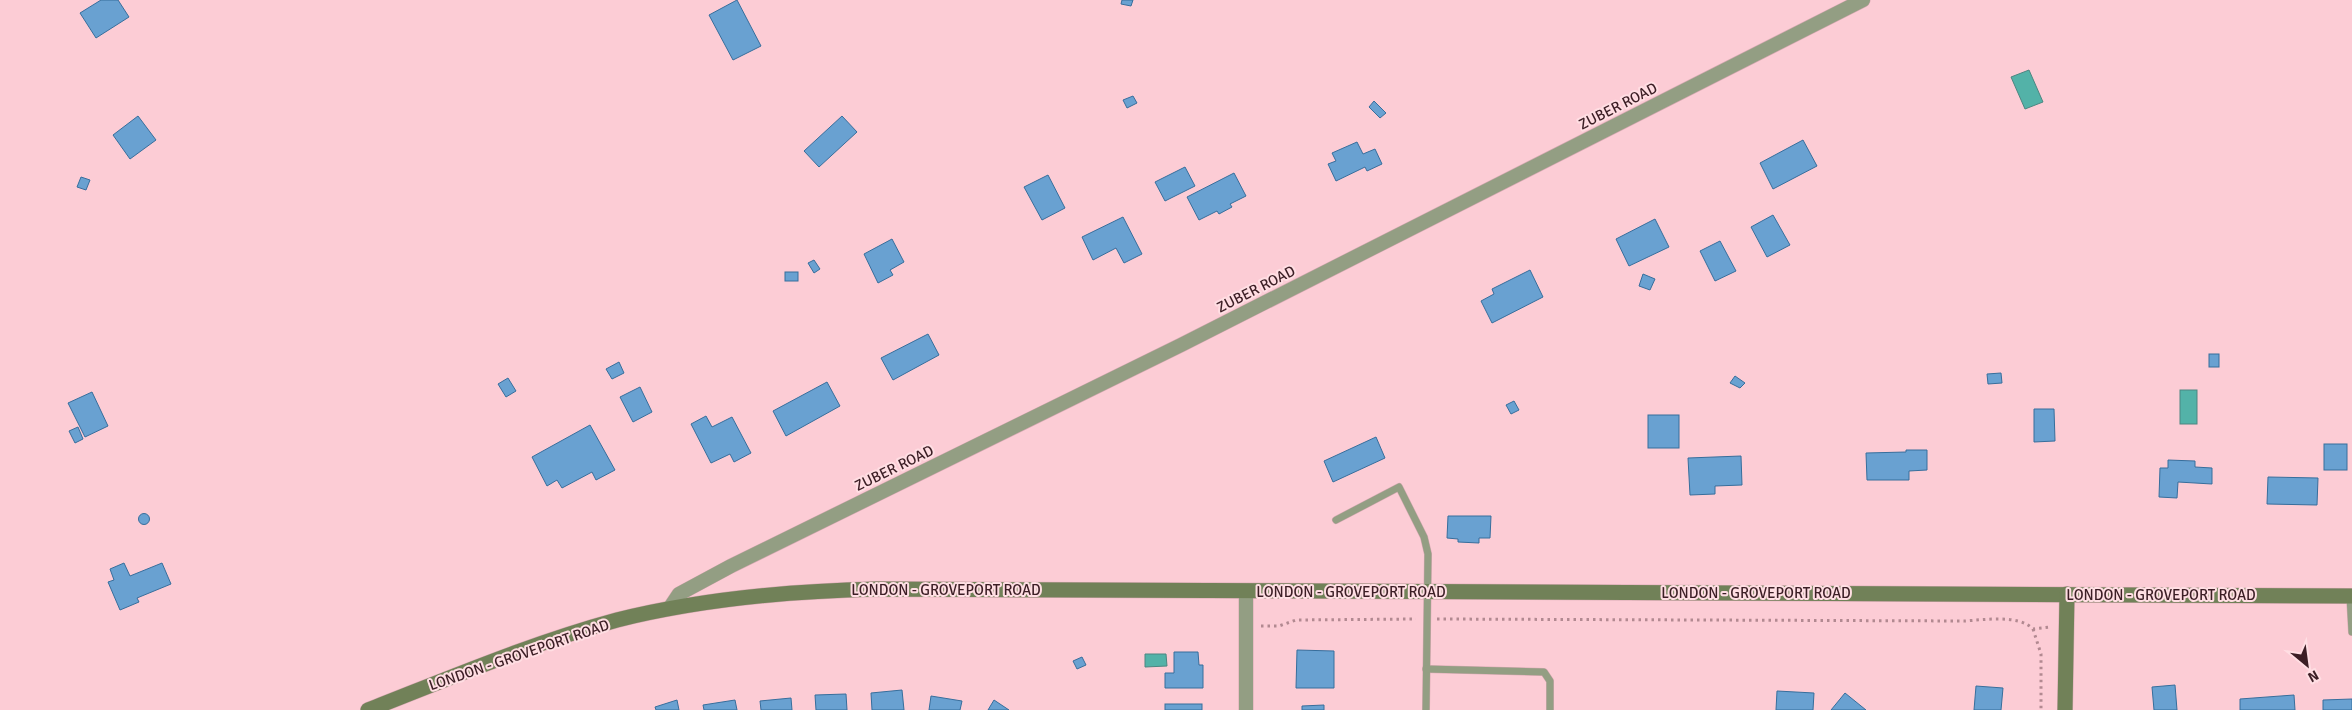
<svg xmlns="http://www.w3.org/2000/svg" width="2352" height="710" viewBox="0 0 2352 710" font-family="Signika,sans-serif">
<style>
.water{fill:#53b2a8;stroke:#4c8681}
.building{fill:#69a1d1;stroke:#376e9c}
.lines{fill:none;stroke-linecap:round;stroke-linejoin:round}
.lane-casing{stroke:#d6a9b2;stroke-width:8}
.street-casing{stroke:#d6a9b2;stroke-width:15}
.secondary-casing{stroke:#d6a9b2;stroke-width:16}
.path{stroke:#b28991;stroke-width:3;stroke-dasharray:2.5 4;stroke-linecap:butt}
.lane{stroke:#939e83;stroke-width:7}
.street{stroke:#939e83;stroke-width:14}
.secondary{stroke:#718158;stroke-width:15}
.labels{text-anchor:middle;stroke-width:4;stroke-linejoin:round;paint-order:stroke}
.street-label{font-size:15px;fill:#3c1e25;stroke:#ffdee3}
</style>
<rect width="100%" height="100%" fill="#fcccd5"/>
<!-- water -->
<g class="water">
<path d="M2029 70 2043 102 2025 109 2011 77Z"/>
<rect x="2180" y="390" width="17" height="34"/>
<path d="M1145 654H1166L1167 666 1145 667Z"/>
</g>
<!-- building -->
<g class="building">
<path d="M101 0H118L129 17 96 38 80 13Z"/>
<path d="M737 0 761 46 733 60 709 15Z"/>
<path d="M1122 0H1133L1131 6 1121 4Z"/>
<path d="M1133 96 1137 103 1127 108 1123 100Z"/>
<path d="M1374 101 1386 113 1380 118 1369 107Z"/>
<path d="M138 116 156 140 130 159 113 135Z"/>
<path d="M842 116 857 132 819 167 804 151Z"/>
<path d="M1803 140 1817 166 1773 189 1760 163Z"/>
<path d="M1357 142 1363 154 1375 149 1382 164 1367 171 1365 167 1336 181 1328 164 1336 161 1332 153Z"/>
<path d="M1185 167 1195 186 1165 201 1155 182Z"/>
<path d="M1234 173 1246 196 1230 204 1232 207 1219 214 1217 211 1199 220 1187 197Z"/>
<path d="M1048 175 1065 208 1042 220 1024 187Z"/>
<path d="M81 177 90 180 86 190 77 187Z"/>
<path d="M1773 215 1790 245 1767 257 1751 227Z"/>
<path d="M1123 217 1142 254 1124 263 1116 248 1093 260 1082 237Z"/>
<path d="M1655 219 1669 247 1629 266 1616 239Z"/>
<path d="M892 239 904 262 890 270 893 275 878 283 864 254Z"/>
<path d="M1720 241 1736 271 1715 281 1700 251Z"/>
<path d="M814 260 820 269 814 273 808 263Z"/>
<path d="M1530 270 1543 297 1492 323 1481 301 1494 294 1492 289Z"/>
<rect x="785" y="272" width="13" height="9"/>
<path d="M1643 274 1655 279 1650 290 1639 286Z"/>
<path d="M928 334 939 355 893 380 881 358Z"/>
<rect x="2209" y="354" width="10" height="13"/>
<path d="M619 362 624 373 612 379 606 369Z"/>
<path d="M2001 373 2002 383 1988 384 1987 374Z"/>
<path d="M1735 376 1745 383 1740 388 1730 383Z"/>
<path d="M508 378 516 391 506 397 498 384Z"/>
<path d="M827 382 840 406 786 436 773 411Z"/>
<path d="M640 387 652 412 633 422 620 397Z"/>
<path d="M92 392 108 426 85 437 68 403Z"/>
<path d="M1514 401 1519 410 1511 414 1506 405Z"/>
<path d="M2034 409H2054L2055 441 2034 442Z"/>
<rect x="1648" y="415" width="31" height="33"/>
<path d="M706 416 712 427 732 417 751 453 734 462 730 454 711 463 691 424Z"/>
<path d="M590 425 615 470 596 480 592 472 562 488 557 480 547 486 532 457Z"/>
<path d="M78 427 83 439 75 443 69 431Z"/>
<path d="M1376 437 1385 458 1333 482 1324 461Z"/>
<rect x="2324" y="444" width="23" height="26"/>
<path d="M1906 450H1927V470L1909 471V480H1867L1866 453 1906 452Z"/>
<path d="M1741 456 1742 485 1715 486V494L1690 495 1688 458Z"/>
<path d="M2168 460 2195 461V467L2212 468V484L2178 482 2177 498 2159 497 2160 468H2168Z"/>
<path d="M2268 477 2318 478 2317 505 2267 504Z"/>
<circle cx="144" cy="519" r="5.5"/>
<path d="M1448 516H1491L1490 538H1479V543L1458 542V539L1447 538Z"/>
<path d="M124 563 130 576 162 563 171 584 137 598 139 602 120 610 108 582 114 580 110 569Z"/>
<path d="M1297 650 1334 651V688H1296Z"/>
<path d="M1174 652H1198L1199 665H1203V688H1165V673H1174Z"/>
<path d="M1082 657 1086 665 1077 669 1073 661Z"/>
<path d="M2175 685 2177 710H2154L2152 687Z"/>
<path d="M1976 686 2003 688 2001 710H1974Z"/>
<path d="M902 690 904 710H872L871 693Z"/>
<path d="M1777 691 1814 693 1813 710H1776Z"/>
<path d="M1845 693 1866 710H1831Z"/>
<path d="M846 694 847 710H816L815 695Z"/>
<path d="M2294 695 2295 710H2240V699Z"/>
<path d="M931 696 962 701 960 710H929Z"/>
<path d="M791 698 792 710H761L760 701Z"/>
<path d="M2352 699V710H2323V700Z"/>
<path d="M677 700 679 710H656L655 707Z"/>
<path d="M735 700 737 710H704L703 705Z"/>
<path d="M994 700 1009 710H988Z"/>
<rect x="1165" y="704" width="37" height="6"/>
<path d="M1324 705V710H1302V706Z"/>
</g>
<g class="lines">
<!-- lane casing -->
<g class="lane-casing">
<g id="lane">
<path d="M1336 520 1399 487 1424 537 1428 554 1426 710"/>
<path d="M2350 596 2352 632"/>
<path d="M1426 669 1544 672 1550 681V710"/>
</g>
</g>
<!-- street casing -->
<g class="street-casing">
<g id="street">
<path d="M669 609 679 594 731 566 1181 345 1863 0"/>
<path d="M1246 710V592"/>
</g>
</g>
<!-- secondary casing -->
<g class="secondary-casing">
<g id="secondary">
<path d="M368 710C450 678 532 643 617 620 701 599 790 591 877 589L2352 596"/>
<path d="M2065 710 2067 594"/>
</g>
</g>
<!-- path -->
<g class="path">
<path d="M1437 619 1964 621C1983 620 2019 614 2033 629L2051 627"/>
<path d="M1261 626H1279L1296 620 1416 619"/>
<path d="M2033 629 2041 654V710"/>
</g>
<!-- lane -->
<use href="#lane" class="lane"/>
<!-- street -->
<use href="#street" class="street"/>
<!-- secondary -->
<use href="#secondary" class="secondary"/>
</g>
<g class="labels">
<!-- street labels -->
<g class="street-label">
<text transform="translate(1618 106) rotate(-27)" y="5">ZUBER ROAD</text>
<text transform="translate(1256 289) rotate(-27)" y="5">ZUBER ROAD</text>
<text transform="translate(894 468) rotate(-26)" y="5">ZUBER ROAD</text>
<text x="946" y="595">LONDON - GROVEPORT ROAD</text>
<text x="1351" y="597">LONDON - GROVEPORT ROAD</text>
<text x="1756" y="598">LONDON - GROVEPORT ROAD</text>
<text x="2161" y="600">LONDON - GROVEPORT ROAD</text>
<text transform="translate(519 655) rotate(-19)" y="5">LONDON - GROVEPORT ROAD</text>
</g>
</g>
<!-- north arrow -->
<g transform="translate(2307 665) rotate(151)" stroke="#ffdee3" stroke-width="4" paint-order="stroke">
<path d="M0-4L9 19L0 12L-9 19Z" fill="#3c1e25"/>
<text y="-8" font-size="14" font-weight="bold" text-anchor="middle" fill="#3c1e25">N</text>
</g>
</svg>
